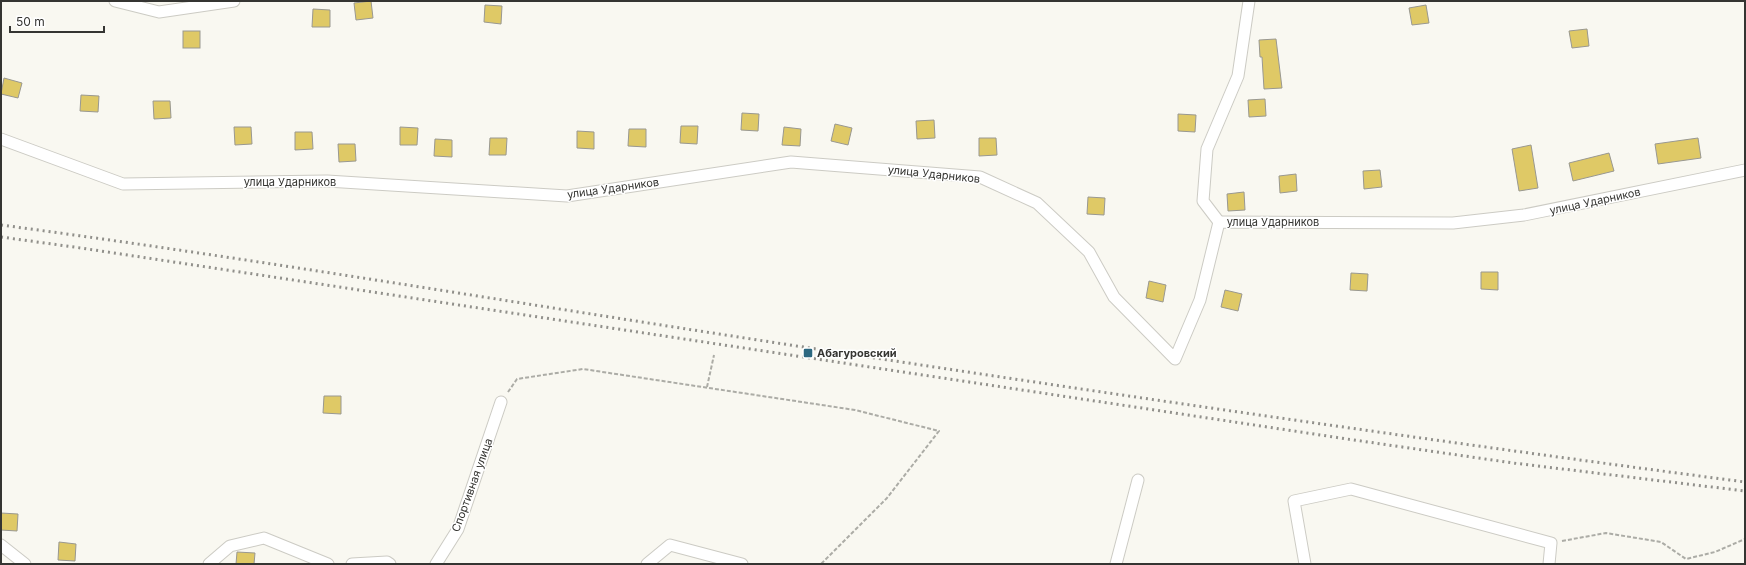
<svg xmlns="http://www.w3.org/2000/svg" width="1746" height="565" viewBox="0 0 1746 565" font-family="Inter,sans-serif">
<style>
.building{fill:#dfc966;stroke:#999891}
.lines{fill:none;stroke-linecap:round;stroke-linejoin:round}
.minor-casing{stroke:#cccbc4;stroke-width:13}
.path{stroke:#acaca6;stroke-width:2;stroke-dasharray:4 2;stroke-linecap:butt}
.minor{stroke:#fff;stroke-width:11}
.rail{stroke:#91908b;stroke-width:3;stroke-dasharray:2 4;stroke-linecap:butt}
.poi-dot{fill:#2c6880;stroke:#fff;stroke-width:1.5}
.labels{text-anchor:middle;stroke-width:3;stroke-linejoin:round;paint-order:stroke}
.street-label{font-size:11px;fill:#353532;stroke:#fff}
.poi-label{font-size:11px;font-weight:bold;fill:#353532;stroke:#fff;text-anchor:start}
</style>
<rect width="100%" height="100%" fill="#f9f8f1"/>
<!-- building -->
<g class="building">
<path d="M371 1 373 18 356 20 354 3Z"/>
<path d="M485 5 502 6 501 24 484 22Z"/>
<path d="M1426 5 1429 23 1412 25 1409 8Z"/>
<path d="M313 9 330 10V27H312Z"/>
<path d="M1587 29 1589 46 1572 48 1569 31Z"/>
<rect x="183" y="31" width="17" height="17"/>
<path d="M1276 39 1282 88 1264 89 1262 57H1260L1259 40Z"/>
<path d="M4 78 22 83 18 98 1 94Z"/>
<path d="M81 95 99 96 98 112 80 111Z"/>
<path d="M1265 99 1266 116 1249 117 1248 100Z"/>
<path d="M153 101H170L171 118 154 119Z"/>
<path d="M742 113 759 114 758 131 741 130Z"/>
<path d="M1178 114 1196 115 1195 132 1178 131Z"/>
<path d="M934 120 935 138 917 139 916 121Z"/>
<path d="M835 124 852 128 848 145 831 141Z"/>
<path d="M681 126H698L697 144 680 143Z"/>
<path d="M234 127H251L252 144 235 145Z"/>
<path d="M400 127 418 128 417 145H400Z"/>
<path d="M784 127 801 129 800 146 782 145Z"/>
<path d="M629 129H646V147L628 146Z"/>
<path d="M577 131 594 132V149L577 148Z"/>
<path d="M295 132H312L313 149 295 150Z"/>
<path d="M490 138H507L506 155H489Z"/>
<path d="M979 138H996L997 155 979 156Z"/>
<path d="M1698 138 1701 158 1658 164 1655 144Z"/>
<path d="M435 139 452 140V157L434 156Z"/>
<path d="M338 144H355L356 161 339 162Z"/>
<path d="M1531 145 1538 188 1519 191 1512 149Z"/>
<path d="M1609 153 1614 171 1573 181 1569 163Z"/>
<path d="M1380 170 1382 187 1364 189 1363 171Z"/>
<path d="M1296 174 1297 191 1280 193 1279 176Z"/>
<path d="M1244 192 1245 210 1228 211 1227 194Z"/>
<path d="M1088 197 1105 198 1104 215 1087 214Z"/>
<path d="M1481 272H1498V290L1481 289Z"/>
<path d="M1351 273 1368 274 1367 291 1350 290Z"/>
<path d="M1149 281 1166 285 1163 302 1146 298Z"/>
<path d="M1225 290 1242 294 1238 311 1221 307Z"/>
<path d="M324 396H341V414L323 413Z"/>
<path d="M1 513 18 514 17 531 1 530Z"/>
<path d="M59 542 76 544 75 561 58 560Z"/>
<path d="M237 552 255 553 254 564H236Z"/>
</g>
<g class="lines">
<!-- minor casing -->
<g class="minor-casing">
<g id="minor">
<path d="M115 1 159 12 234 1"/>
<path d="M1 139 123 184 327 181 567 196 791 162 980 177 1037 203 1089 252 1114 297 1175 359 1200 300 1219 222 1453 223 1524 215 1745 170"/>
<path d="M1219 222 1203 201 1207 149 1238 76 1249 1"/>
<path d="M1 545 25 564"/>
<path d="M209 564 230 546 264 538 328 564"/>
<path d="M352 564 387 562 390 564"/>
<path d="M436 564 458 529 501 402"/>
<path d="M647 564 670 545 742 564"/>
<path d="M1116 564 1138 480"/>
<path d="M1305 564 1294 501 1351 489 1551 543 1549 564"/>
</g>
</g>
<!-- path -->
<g class="path">
<path d="M707 387 714 355"/>
<path d="M508 392 517 379 583 369 855 410 939 431 887 498 821 564"/>
<path d="M1562 541 1606 533 1661 542 1686 559 1715 552 1745 539"/>
</g>
<!-- minor -->
<use href="#minor" class="minor"/>
<!-- rail -->
<g class="rail">
<path d="M1 225C241 257 480 297 719 334 1061 387 1402 437 1745 482"/>
<path d="M1 237 81 248 1347 439 1513 463 1745 491"/>
</g>
</g>
<!-- markers -->
<rect class="poi-dot" x="803" y="348" width="10" height="10" rx="2"/>
<g class="labels">
<!-- street labels -->
<g class="street-label">
<text transform="translate(934 174) rotate(6)" y="4">улица Ударников</text>
<text x="290" y="186">улица Ударников</text>
<text transform="translate(613 188) rotate(-8)" y="4">улица Ударников</text>
<text transform="translate(1595 201) rotate(-12)" y="4">улица Ударников</text>
<text x="1273" y="226">улица Ударников</text>
<text transform="translate(472 485) rotate(-70)" y="4">Спортивная улица</text>
</g>
<!-- poi labels -->
<g class="poi-label">
<text x="817" y="357">Абагуровский</text>
</g>
</g>
<!-- border -->
<rect width="1746" height="565" fill="none" stroke="#353532" stroke-width="4"/>
<!-- scale -->
<path d="M10 26v6h94v-6" fill="none" stroke="#353532" stroke-width="2"/>
<text x="16" y="26" font-size="12" fill="#353532" stroke="#ffffff" stroke-width="3" paint-order="stroke">50 m</text>
</svg>
